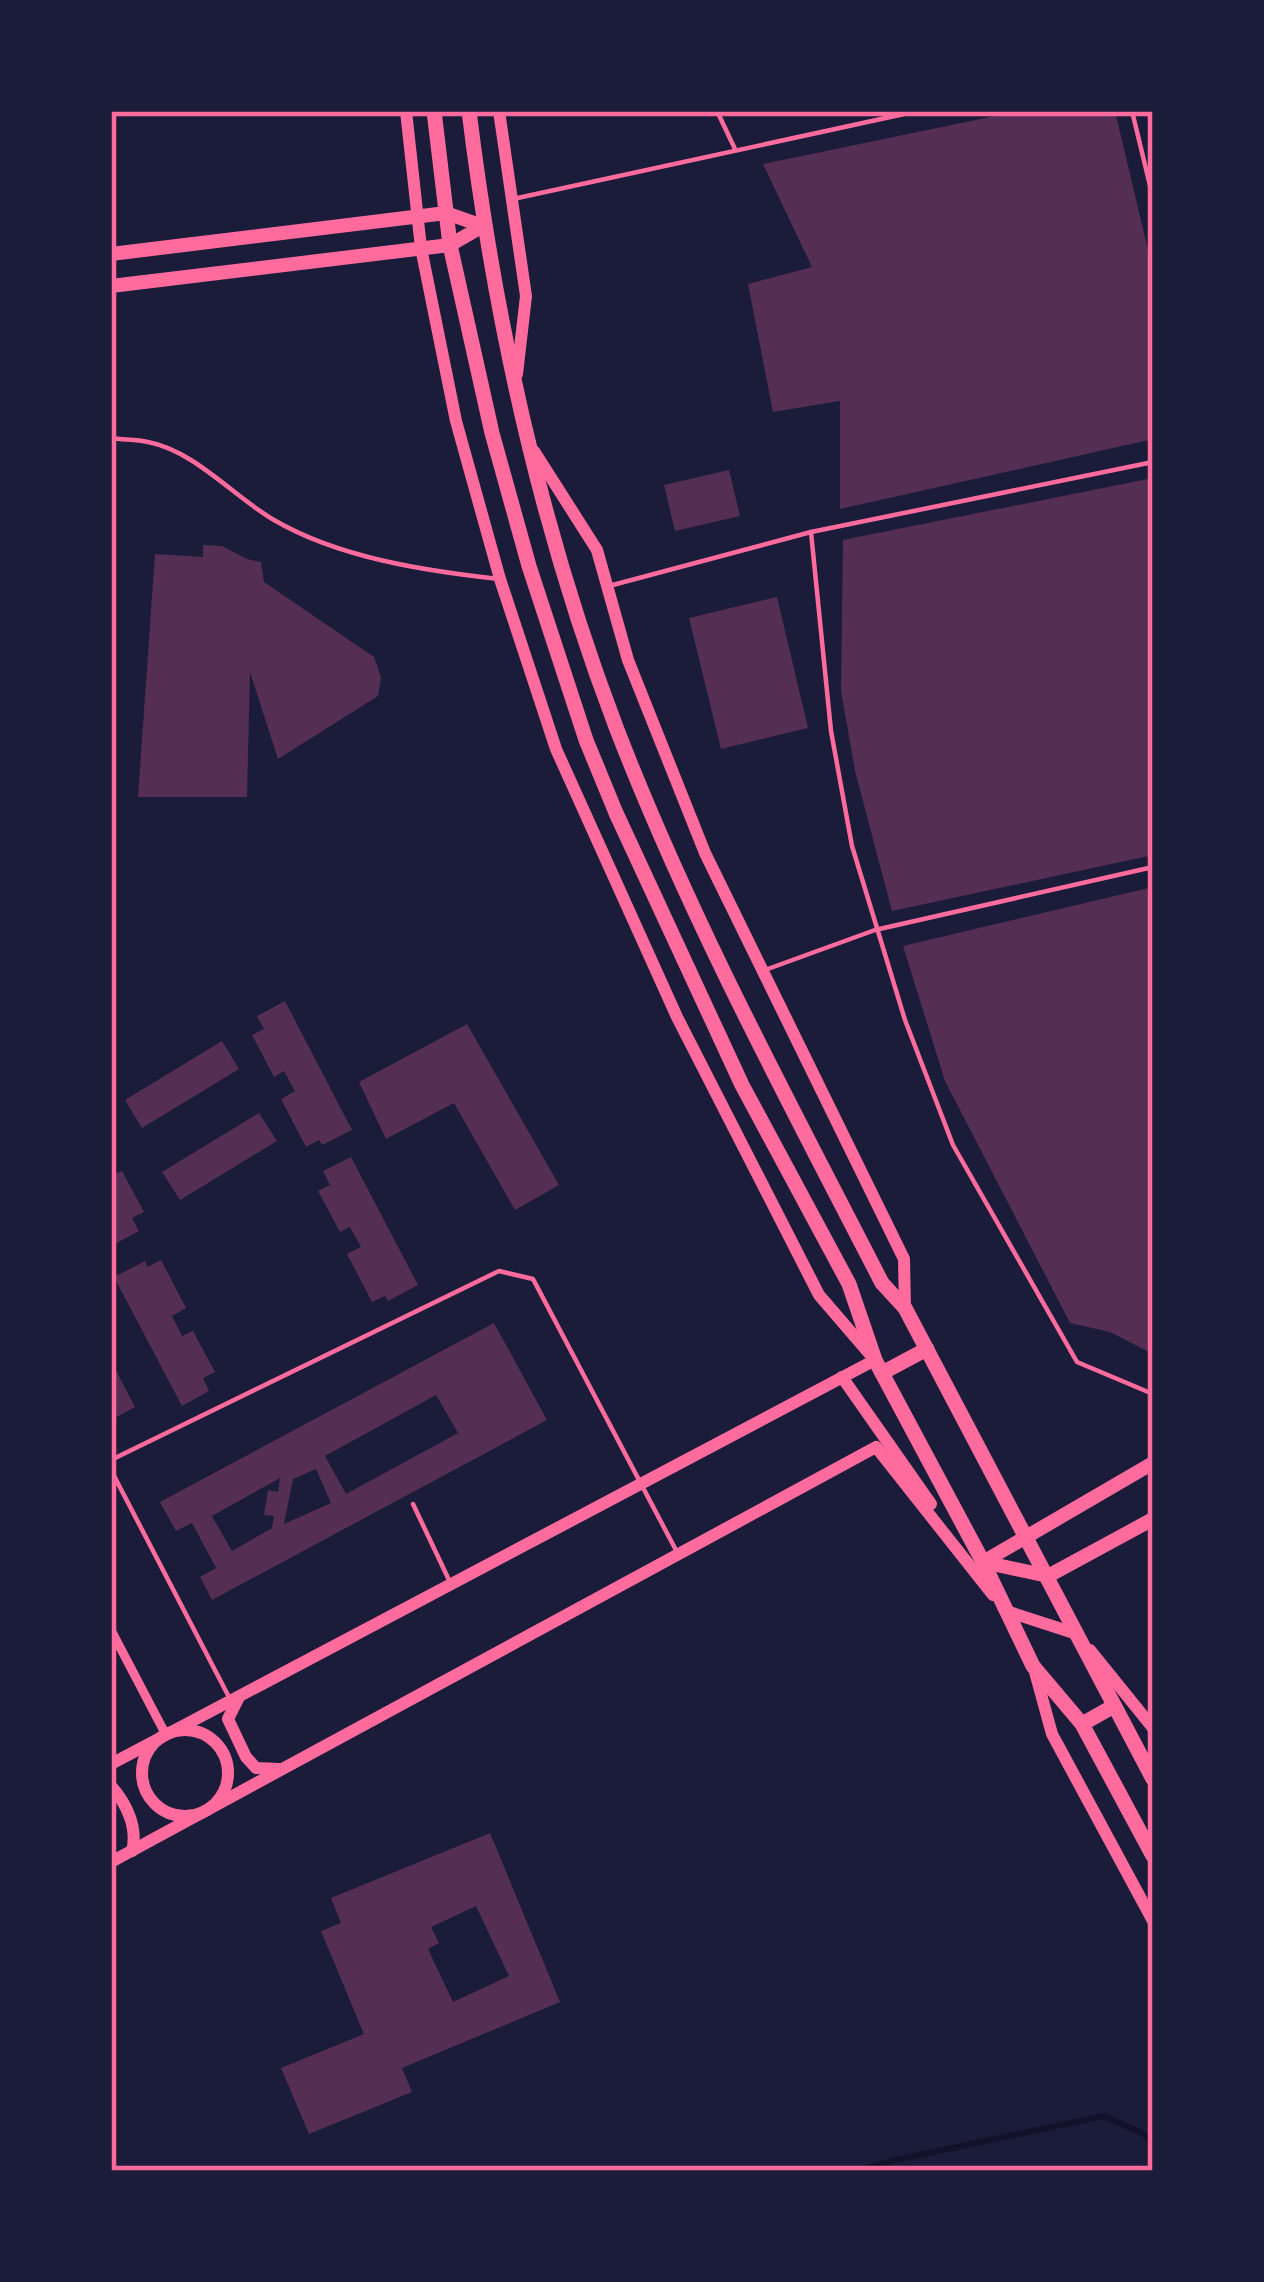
<svg xmlns="http://www.w3.org/2000/svg" width="1264" height="2282" viewBox="0 0 1264 2282" font-family="'IBM Plex Sans',sans-serif">
<style>
.lines{fill:none;stroke-linecap:round;stroke-linejoin:round}
.stream{stroke:#12122b;stroke-width:6}
.building{fill:#542f53;fill-rule:evenodd}
.service{stroke:#ff6b9d;stroke-width:4.5}
.minor{stroke:#ff6b9d;stroke-width:9}
.tertiary{stroke:#ff6b9d;stroke-width:12}
.secondary{stroke:#ff6b9d;stroke-width:14}
.trunk{stroke:#ff6b9d;stroke-width:15}
.neatline{fill:none;stroke:#ff6b9d;stroke-width:4.5}
</style>
<rect width="100%" height="100%" fill="#1b1b3a"/>
<g class="lines">
<!-- stream -->
<path class="stream" d="M858 2171 895 2160 1104 2116 1144 2134 1153 2146"/>
</g>
<!-- building -->
<g class="building">
<path d="M1019 111H1115L1153 271V439L840 509V401L773 412 748 284 812 267 763 164Z"/>
<path d="M729 470 740 516 675 531 664 485Z"/>
<path d="M1153 478V855L892 911 855 771 841 691 843 540Z"/>
<path d="M203 545 222 546 247 559 261 562 264 582 374 657 381 677 378 696 278 759 250 672 247 797H138L155 554 203 557Z"/>
<path d="M777 597 808 728 721 749 689 618Z"/>
<path d="M1153 887V1354L1110 1332 1070 1323 945 1081 903 946Z"/>
<path d="M285 1001 352 1130 322 1145 319 1140 306 1147 281 1099 295 1091 284 1071 274 1077 252 1035 264 1029 257 1016Z"/>
<path d="M467 1024 559 1185 515 1210 454 1103 386 1139 359 1082Z"/>
<path d="M222 1041 239 1069 142 1128 125 1100Z"/>
<path d="M259 1113 277 1141 180 1200 162 1172Z"/>
<path d="M351 1157 418 1285 388 1301 385 1296 372 1302 347 1254 361 1247 350 1227 340 1232 318 1191 330 1185 323 1171Z"/>
<path d="M122 1171 144 1212 132 1218 139 1231 111 1246V1176Z"/>
<path d="M161 1260 186 1308 172 1316 182 1336 193 1331 215 1372 203 1378 209 1391 182 1406 114 1277 145 1261 148 1267Z"/>
<path d="M494 1323 547 1420 212 1600 200 1577 216 1568 192 1523 176 1531 160 1502ZM436 1395 458 1433 346 1494 325 1456ZM316 1469 331 1503 284 1524 293 1479ZM280 1478 278 1492 268 1490 264 1515 274 1516 272 1528 232 1551 212 1516Z"/>
<path d="M111 1361 135 1407 111 1420Z"/>
<path d="M490 1833 560 2002 402 2068 412 2092 309 2134 281 2068 364 2034 321 1931 341 1923 331 1898ZM476 1906 509 1976 453 2002 428 1949 439 1943 431 1927Z"/>
</g>
<g class="lines">
<!-- service -->
<g class="service">
<path d="M717 111 735 149"/>
<path d="M1132 111 1153 198"/>
<path d="M513 199 918 111"/>
<path d="M111 438C123 440 136 439 148 442 195 451 234 497 274 520 339 558 426 571 499 579"/>
<path d="M811 532 831 731 852 846 905 1020 953 1145 1077 1362 1153 1394"/>
<path d="M609 586 811 532 1153 462"/>
<path d="M765 970 875 930 1153 867"/>
<path d="M111 1460 499 1271 533 1279 678 1554"/>
<path d="M111 1470 230 1699"/>
<path d="M413 1504 449 1580"/>
</g>
<!-- minor -->
<path class="minor" d="M111 1630 166 1735"/>
<!-- tertiary -->
<g class="tertiary">
<path d="M499 111 526 296 517 374"/>
<path d="M534 451 597 550 628 660 705 853 904 1259 905 1308"/>
<path d="M842 1377 931 1504"/>
<path d="M1006 1611 1077 1634"/>
<path d="M1090 1650 1153 1728"/>
<path d="M1035 1672 1052 1734 1153 1921"/>
<path d="M239 1697 228 1719 246 1757 256 1768 279 1769"/>
<circle cx="185" cy="1773" r="43"/>
<path d="M111 1764 875 1360 819 1295 677 1017 556 749 500 579 456 421 421 248 406 111"/>
<path d="M111 1786C127 1804 138 1828 132 1851"/>
<path d="M111 1862 876 1447 993 1595"/>
</g>
<!-- secondary -->
<g class="secondary">
<path d="M111 254 446 213 483 226"/>
<path d="M111 286 450 245 483 226"/>
<path d="M983 1562 1153 1463"/>
<path d="M983 1562 1048 1576 1153 1519"/>
</g>
<!-- trunk -->
<g class="trunk">
<path d="M434 111 450 245 492 433 529 566 586 740 616 813 742 1085 849 1284 875 1360 983 1562 1033 1666 1082 1724 1153 1856"/>
<path d="M469 111C495 322 540 528 616 727 690 919 788 1100 882 1283L905 1308 1153 1779"/>
<path d="M882 1373 927 1349"/>
<path d="M1082 1724 1114 1706"/>
</g>
</g>
<!-- border -->
<rect width="1264" height="2282" fill="none" stroke="#1b1b3a" stroke-width="228"/>
<rect x="114" y="114" width="1036" height="2054" class="neatline"/>
</svg>
